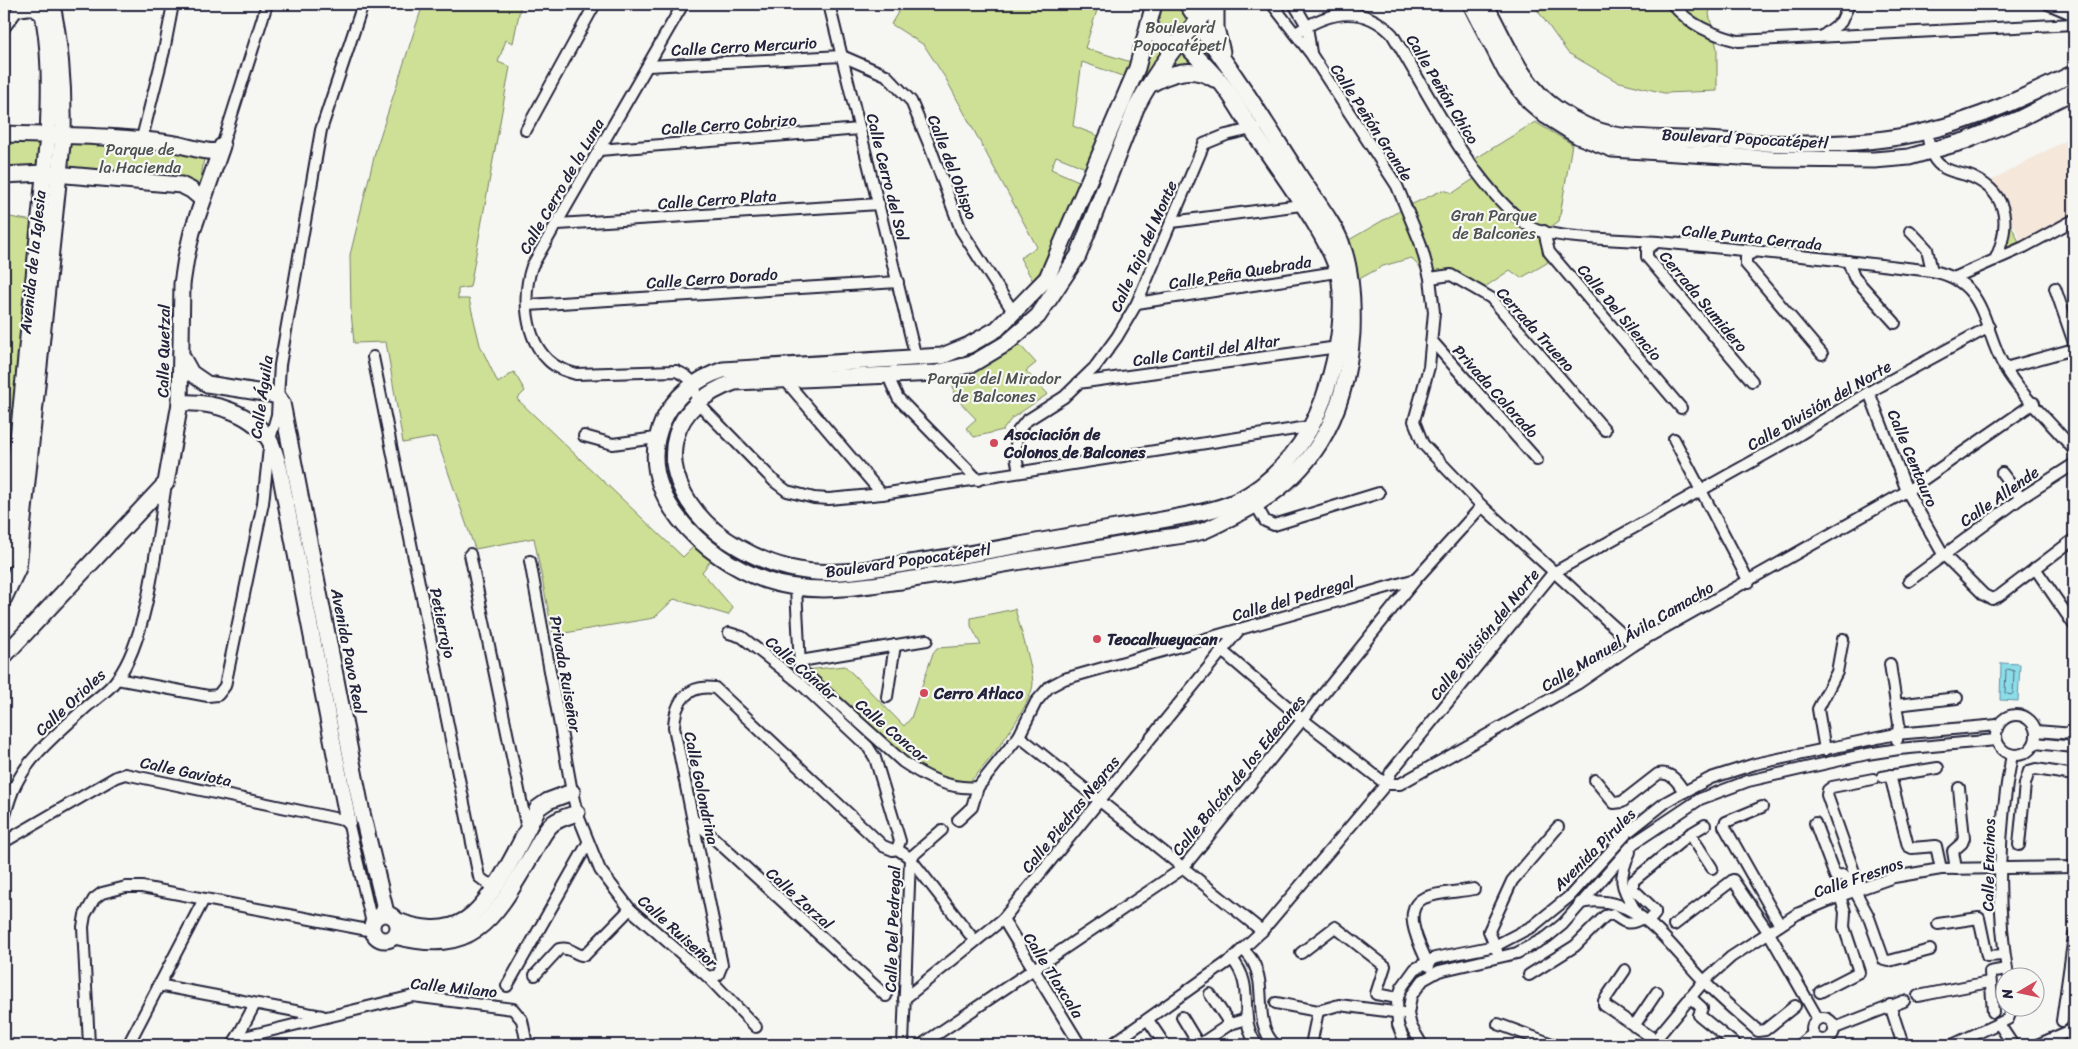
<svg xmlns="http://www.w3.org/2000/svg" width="2078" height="1049" viewBox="0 0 2078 1049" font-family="Sriracha,sans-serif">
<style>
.built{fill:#f5e7da}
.green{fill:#cde095;stroke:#788168}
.water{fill:#8ddde9;stroke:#6292a3}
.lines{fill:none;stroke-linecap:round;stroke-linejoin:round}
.shore{stroke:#4d6d81;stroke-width:1}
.street-casing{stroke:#22223b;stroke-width:14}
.secondary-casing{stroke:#22223b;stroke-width:19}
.street{stroke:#f6f6f2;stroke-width:10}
.secondary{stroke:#f6f6f2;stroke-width:15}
.poi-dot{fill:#d1495b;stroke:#f6f6f2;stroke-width:2}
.labels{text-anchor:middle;stroke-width:4.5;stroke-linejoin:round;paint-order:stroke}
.park-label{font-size:16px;fill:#4d5252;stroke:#f6f6f2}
.street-label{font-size:16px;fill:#22223b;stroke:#f6f6f2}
.poi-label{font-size:16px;font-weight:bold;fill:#22223b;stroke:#f6f6f2;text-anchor:start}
</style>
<rect width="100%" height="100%" fill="#f6f6f2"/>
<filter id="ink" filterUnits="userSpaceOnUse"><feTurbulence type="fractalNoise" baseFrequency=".02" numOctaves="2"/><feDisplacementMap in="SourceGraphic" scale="10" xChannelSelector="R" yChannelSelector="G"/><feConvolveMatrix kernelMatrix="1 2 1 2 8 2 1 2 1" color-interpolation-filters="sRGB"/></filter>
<g filter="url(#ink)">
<!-- built -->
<path class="built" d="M2074 136V220L2024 247 1992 180Z"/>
<!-- green -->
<g class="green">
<path d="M423 4H521L513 43 506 40 498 62 510 67 470 287 458 289V299H469L480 345 498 383 514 372 525 391 517 399 683 557 694 546 711 560 702 572 733 608 728 615 674 599 654 618 553 635 534 538 475 549 436 437 403 443 386 342 354 343 351 312 350 255 376 149Z"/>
<path d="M903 4H1099L1085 48 1131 62 1125 77 1082 62 1073 126 1101 137 1088 169 1056 156 1051 169 1081 182 1058 247 1033 281 1020 258 1037 247 946 79 924 45 891 24Z"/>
<path d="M1154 4H1215L1217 36 1265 125 1251 126 1204 72 1163 76 1127 113Z"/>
<path d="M1533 4H1712L1709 14 1717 49V91L1664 93 1616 81 1568 53Z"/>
<path d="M1535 122 1572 144 1559 221 1544 232 1549 252 1547 263 1521 278 1510 270 1479 291 1451 275 1430 278 1411 258 1383 266 1350 284 1342 244 1406 207 1443 190 1453 193 1475 178 1470 162Z"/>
<path d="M4 136 47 137 43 172 4 174Z"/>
<path d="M65 137 141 140 204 158 199 192 63 171Z"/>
<path d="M4 216 33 221 11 503 4 495Z"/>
<path d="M2010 223 2021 246 1999 256 2008 240Z"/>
<path d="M1010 334 1036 363 1026 371 1048 394 1012 418 1003 430 974 437 966 428 976 419 954 396 951 364 991 349Z"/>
<path d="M1015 609C1020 628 1032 664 1033 683 1034 702 983 772 967 784L931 773 896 755 805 670 845 666 904 726 911 718 933 653 937 648 981 645 971 626V618Z"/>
</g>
<!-- water -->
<path class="water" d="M2001 663 2020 664 2018 701 2000 700Z"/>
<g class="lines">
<!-- shore -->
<path class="shore" d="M2008 669 2014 671 2013 693 2011 695 2005 693 2006 671Z"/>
<!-- street casing -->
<g class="street-casing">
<g id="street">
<path d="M683 4 532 266C522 295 525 338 548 360 556 368 566 371 576 374L676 371C694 378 694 384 697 402L775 482 787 491 814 498 829 499 882 494 1314 426"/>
<path d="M829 4 916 358"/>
<path d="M1272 4 1311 54 1397 186 1420 242 1430 278 1434 312 1429 367 1414 421 1423 444 1482 506 1634 645"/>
<path d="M1294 4 1307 26 1311 53"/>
<path d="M1672 4C1690 25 1711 34 1738 41L2074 24"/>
<path d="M2048 4 2074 15"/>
<path d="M17 11 31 9 45 18"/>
<path d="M4 28 20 7"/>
<path d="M1296 33C1329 11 1363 4 1392 34 1430 95 1471 185 1530 227 1548 239 1632 240 1658 242 1749 250 1841 260 1932 271 1988 281 1982 329 2005 368 2020 394 2054 426 2074 450"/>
<path d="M1824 35 1841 22 1849 4"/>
<path d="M648 66 842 56 886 75 911 101 929 144 961 230 1014 313"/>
<path d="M526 130 595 4"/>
<path d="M1927 132C1929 144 1930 158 1941 166 1950 173 1964 173 1974 178 2010 195 2010 228 1995 260"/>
<path d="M142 138 164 51 173 4"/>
<path d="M222 146 267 4"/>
<path d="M599 150 860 129"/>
<path d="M1172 222 1301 205"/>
<path d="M558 224 879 204"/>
<path d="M1544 231 1549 252 1681 408"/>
<path d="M1910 231 1927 249 1932 271"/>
<path d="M1657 242 1647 249V257L1752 381"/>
<path d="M1754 252 1746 256V264L1822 354"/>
<path d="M1848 261 1854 277 1895 323"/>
<path d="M1956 277 2024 247 2074 220"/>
<path d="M1430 278 1451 275 1491 298 1605 430"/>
<path d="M2055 288 2074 343"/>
<path d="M1137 303 1343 271"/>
<path d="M528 305 898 282"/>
<path d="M1432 341 1537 460"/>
<path d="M373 357 479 877 487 883 496 884"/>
<path d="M2005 368 2074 349"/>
<path d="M894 371 891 383 898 398 978 480"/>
<path d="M785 380 882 494"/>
<path d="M1078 383 1338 347"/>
<path d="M1869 392 1907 491 1943 554 1984 595 1992 599 1999 596 2074 539"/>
<path d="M584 436 613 444 656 438"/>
<path d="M1674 439 1749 582"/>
<path d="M1019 472 1015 451 1018 431 1026 421 1064 397 1095 367 1117 337 1137 303 1204 144 1226 135 1256 128"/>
<path d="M2002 473 2021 498"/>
<path d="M1256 505 1265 521 1274 525 1379 493"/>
<path d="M470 554 527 829"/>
<path d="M530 561 572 792 577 813 600 870 630 909 708 977 756 1027"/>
<path d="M2035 568 2074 625"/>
<path d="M1909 581 2021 498 2074 464"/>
<path d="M796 588 800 667"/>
<path d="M729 633 742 637 801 684 868 747 875 758 900 841 897 849"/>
<path d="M1221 650 1302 719 1386 784H1400L1577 684 1634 645 1907 491 2034 403"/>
<path d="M800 661 927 640"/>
<path d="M1890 664 1899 724 1897 740"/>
<path d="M800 669 903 762C925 777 950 790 978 787"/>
<path d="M117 679 208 696 218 695 225 686 263 503 270 439 277 415 280 365 321 130 363 4"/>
<path d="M887 697 895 645"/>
<path d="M1896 705 1957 698"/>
<circle cx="2016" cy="735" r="20"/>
<path d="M2036 731 2074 734"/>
<path d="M1019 736 1262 931"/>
<path d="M2035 743 2074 747"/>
<path d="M1825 750 1818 709 1837 672 1843 639"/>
<path d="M1890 775 1908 846 1912 848 1936 846 1941 869"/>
<path d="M1882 777 1938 768"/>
<path d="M1595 780 1614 803 1622 802 1658 774C1671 771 1678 782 1684 792"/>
<path d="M1762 807 1726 822 1724 826 1780 925"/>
<path d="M4 819C7 808 10 796 15 786 30 755 58 733 83 710 94 700 109 691 117 679 149 637 157 537 166 484"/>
<path d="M958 820 972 807 978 787 1019 736 1036 702 1049 687 1064 679 1416 579"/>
<path d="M695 821 886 996"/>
<path d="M1815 823 1835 876 1844 875 1848 878 1868 915 1884 960 1889 961 1930 950"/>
<path d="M1690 834 1712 868"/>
<path d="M4 842 116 777 125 774 348 821 372 923"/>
<path d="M2019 845 2025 784 2029 771 2036 769 2074 775"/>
<path d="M1630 852C1617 881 1621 885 1636 912"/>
<path d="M1956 869 1953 851 1962 843 1964 838 1959 788"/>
<path d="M1860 889 1827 795 1828 790 1832 787 1873 779"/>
<path d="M1580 903C1636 891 1667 943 1702 979 1719 998 1739 1014 1758 1031L1765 1030 1795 1006"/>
<path d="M1003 919 1080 1045"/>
<path d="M1648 922 1655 914V910L1633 889V881L1690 834 1705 825"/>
<path d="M1938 924 1979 918 1987 956 2004 955"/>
<path d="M1674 925 1733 880 1769 933 1818 1019"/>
<path d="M1243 949C1246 953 1251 957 1253 962 1268 989 1252 1022 1275 1045"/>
<path d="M1497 951 1489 931 1512 881 1558 827"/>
<path d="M1301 953 1335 927 1385 966 1376 994 1398 998"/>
<path d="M1232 959C1257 988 1236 1016 1257 1045"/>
<path d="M1429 966C1422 949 1399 910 1424 898 1438 892 1459 892 1474 889"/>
<path d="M1625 970 1604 1001V1005L1654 1039"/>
<path d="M535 975 559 949C572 946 576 957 585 955L630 909"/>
<path d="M1529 975 1575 946 1605 916 1613 914C1624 923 1629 926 1642 918"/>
<path d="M2008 976C1996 907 1998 825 2012 755"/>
<path d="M708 977 718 975 722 965 674 727C675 701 688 684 715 688L883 846 893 850 897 849 910 858 975 941"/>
<path d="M158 985 322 1016"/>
<path d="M507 986 588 843"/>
<path d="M1820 992 1859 972 1844 927 1845 912 1840 896"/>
<path d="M1210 994 1230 1024"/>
<path d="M1918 996 1989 982"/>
<path d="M1690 997 1702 1008 1699 1015 1736 1045"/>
<path d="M904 999 1003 919 1239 630"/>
<path d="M1276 1003 1318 1011 1339 1005 1402 1013"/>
<path d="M1890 1005 1903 1045"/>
<path d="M1993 1012 1990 972 2006 969"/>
<path d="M1182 1017 1199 1045"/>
<circle cx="1823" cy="1029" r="11"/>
<path d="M1148 1020 1165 1045"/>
<path d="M2062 1021 2074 936"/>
<path d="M1498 1024 1555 1045"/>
<path d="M1999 1024 2013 1045"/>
<path d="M1634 1026 1657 992"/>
<path d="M1835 1028 1904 1001"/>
<path d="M236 1039 413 996 513 1009 522 1020 527 1045"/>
<path d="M89 1045 83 927 85 915 94 899 102 893 126 887H142L373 931"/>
<path d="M128 1045 204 899"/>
<path d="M233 1045 255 1004"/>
<path d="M903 1045 910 858 942 830"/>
<path d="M921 1045 1182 869 1416 579 1482 506"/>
<path d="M1111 1045 1232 959 1262 931 1386 784 1391 772 1553 573 1789 441 1869 392 1989 327"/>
<path d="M1199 1045 1230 1024 1247 1019"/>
<path d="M1311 1045 1318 1011"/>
<path d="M1406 1045 1398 1025 1397 1000 1402 987 1415 969 1435 958 1495 946 1533 926 1570 896 1628 832 1666 802 1684 792 1711 778 1755 764 1896 734 1998 725"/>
<path d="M1422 1045 1411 1026 1408 1014 1411 996 1423 980 1439 971 1517 953 1547 937 1563 924 1634 843 1700 799 1748 781 1867 754 1899 749 1996 740"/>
<path d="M1631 1045H1635"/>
<path d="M1651 1045 1704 981 1731 957 1797 914 1840 896 1894 877 1941 869 2074 867"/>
<path d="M1799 1045 1813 1034"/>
<path d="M1952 1045 2008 1019 2013 1006"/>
<path d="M2037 1045 2074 1029"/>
</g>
</g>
<!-- secondary casing -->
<g class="secondary-casing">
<g id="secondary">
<path d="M1154 4 1137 68 1047 278 997 329 969 345 942 356 723 370C696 379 675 395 663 421 631 492 704 558 765 580 812 596 859 587 907 580 947 574 988 567 1028 560 1068 554 1109 547 1149 540 1166 537 1186 536 1203 531 1213 527 1224 521 1234 516 1312 479 1346 418 1352 333 1353 305 1352 272 1342 245 1336 226 1311 194 1299 175 1266 124 1234 71 1196 23L1195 16 1187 4"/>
<path d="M1216 4V28L1222 52"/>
<path d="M1471 4 1506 72 1530 102 1546 116 1578 136 1612 149 1773 159 1874 160 1909 157 1965 141 2019 119 2074 91"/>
<path d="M1485 4C1506 41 1520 84 1557 109 1574 121 1594 131 1615 135 1639 139 1666 138 1690 139 1768 144 1851 150 1927 131 1979 119 2027 96 2074 73"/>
<path d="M1149 23C1155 37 1166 48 1182 41 1195 55 1209 69 1222 84 1235 100 1245 120 1257 137 1279 171 1335 243 1340 281 1345 322 1336 362 1323 400 1309 440 1276 482 1237 501 1213 512 1177 517 1150 522 1112 529 1074 535 1036 542 994 550 952 557 910 563 870 569 829 578 789 568 756 560 718 539 697 513 654 460 672 403 735 382L937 373 972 364 1007 343 1038 316 1078 256 1136 108C1156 70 1183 34 1214 4"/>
<path d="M1149 85C1170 73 1192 65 1214 79"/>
<path d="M4 134C61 136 118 135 175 144 188 146 208 154 220 151"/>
<path d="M4 175 44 173 181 185 191 190 203 200"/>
<path d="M181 355 191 373 207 384 270 394 277 396 282 403 362 813 386 913"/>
<path d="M180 403C211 401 250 412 268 438 274 446 276 458 279 467L348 821"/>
<path d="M4 560 11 509 48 136C50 91 51 48 41 4"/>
<path d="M4 598 18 568 63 135C64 90 61 47 52 4"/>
<path d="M4 656 166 483 180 403 182 284 186 258 192 232 222 146"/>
<circle cx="385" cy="927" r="13"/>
<path d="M398 921C418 929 445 933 465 920 494 902 522 839 538 808L548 801 572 792"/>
<path d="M395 936C474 957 494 919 530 858 536 849 542 834 550 826 556 819 569 816 577 813"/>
</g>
</g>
<!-- street -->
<use href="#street" class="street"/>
<!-- secondary -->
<use href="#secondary" class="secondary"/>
</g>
</g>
<!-- markers -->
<g class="poi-dot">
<circle cx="994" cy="443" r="5"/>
<circle cx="1097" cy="639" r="5"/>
<circle cx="924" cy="693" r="5"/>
</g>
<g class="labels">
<!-- park labels -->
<g class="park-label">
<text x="1180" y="33">Boulevard<tspan x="1180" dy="18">Popocatépetl</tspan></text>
<text x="140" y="155">Parque de<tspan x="140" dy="18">la Hacienda</tspan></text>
<text x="1494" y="221">Gran Parque<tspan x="1494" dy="18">de Balcones</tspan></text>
<text x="994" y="384">Parque del Mirador<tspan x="994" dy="18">de Balcones</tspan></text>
</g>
<!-- street labels -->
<g class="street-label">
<text transform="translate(744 46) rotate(-3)" y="6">Calle Cerro Mercurio</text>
<text transform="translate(1443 89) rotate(59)" y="6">Calle Peñón Chico</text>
<text transform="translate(1372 122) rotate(57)" y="6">Calle Peñón Grande</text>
<text transform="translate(729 124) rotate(-4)" y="6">Calle Cerro Cobrizo</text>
<text transform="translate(1745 138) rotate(3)" y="6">Boulevard Popocatépetl</text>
<text transform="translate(953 167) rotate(69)" y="6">Calle del Obispo</text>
<text transform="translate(888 177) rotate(76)" y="6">Calle Cerro del Sol</text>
<text transform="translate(561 186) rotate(-60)" y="6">Calle Cerro de la Luna</text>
<text transform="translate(717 199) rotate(-4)" y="6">Calle Cerro Plata</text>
<text transform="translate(1752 237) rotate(6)" y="6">Calle Punta Cerrada</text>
<text transform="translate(1143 246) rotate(-66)" y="6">Calle Tajo del Monte</text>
<text transform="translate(32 262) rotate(-84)" y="6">Avenida de la Iglesia</text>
<text transform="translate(1240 272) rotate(-9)" y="6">Calle Peña Quebrada</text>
<text transform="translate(712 278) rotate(-4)" y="6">Calle Cerro Dorado</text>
<text transform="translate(1704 301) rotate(50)" y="6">Cerrada Sumidero</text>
<text transform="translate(1620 312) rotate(50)" y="6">Calle Del Silencio</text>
<text transform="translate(1536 329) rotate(48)" y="6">Cerrada Trueno</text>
<text transform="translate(1206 350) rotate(-8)" y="6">Calle Cantil del Altar</text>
<text transform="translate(163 351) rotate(-89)" y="6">Calle Quetzal</text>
<text transform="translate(1496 391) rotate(48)" y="6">Privada Colorado</text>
<text transform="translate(261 397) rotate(-82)" y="6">Calle Águila</text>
<text transform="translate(1819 405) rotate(-30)" y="6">Calle División del Norte</text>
<text transform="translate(1913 458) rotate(67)" y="6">Calle Centauro</text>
<text transform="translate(1999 496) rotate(-35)" y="6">Calle Allende</text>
<text transform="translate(908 560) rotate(-8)" y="6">Boulevard Popocatépetl</text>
<text transform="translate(1293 598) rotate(-16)" y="6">Calle del Pedregal</text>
<text transform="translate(443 623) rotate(78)" y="6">Petierrojo</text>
<text transform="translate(1484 634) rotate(-51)" y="6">Calle División del Norte</text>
<text transform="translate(1627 636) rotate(-31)" y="6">Calle Manuel Ávila Camacho</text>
<text transform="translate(349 651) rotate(79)" y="6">Avenida Pavo Real</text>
<text transform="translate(802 668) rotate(41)" y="6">Calle Cóndor</text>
<text transform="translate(566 674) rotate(80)" y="6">Privada Ruiseñor</text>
<text transform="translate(70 702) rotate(-43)" y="6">Calle Orioles</text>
<text transform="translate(892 730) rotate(40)" y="6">Calle Concor</text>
<text transform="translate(186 771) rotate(12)" y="6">Calle Gaviota</text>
<text transform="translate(1238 775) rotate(-51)" y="6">Calle Balcón de los Edecanes</text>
<text transform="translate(702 788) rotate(78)" y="6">Calle Golondrina</text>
<text transform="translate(1070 814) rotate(-51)" y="6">Calle Piedras Negras</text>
<text transform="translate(1594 849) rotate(-45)" y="6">Avenida Pirules</text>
<text transform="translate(1988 865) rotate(-89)" y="6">Calle Encinos</text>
<text transform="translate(1858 877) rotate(-19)" y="6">Calle Fresnos</text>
<text transform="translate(800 898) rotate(42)" y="6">Calle Zorzal</text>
<text transform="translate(892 929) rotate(-88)" y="6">Calle Del Pedregal</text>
<text transform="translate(678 931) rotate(42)" y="6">Calle Ruiseñor</text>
<text transform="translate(1054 975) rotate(58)" y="6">Calle Tlaxcala</text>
<text transform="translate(454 987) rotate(6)" y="6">Calle Milano</text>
</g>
<!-- poi labels -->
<g class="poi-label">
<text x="1004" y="440">Asociación de<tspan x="1004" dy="18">Colonos de Balcones</tspan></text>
<text x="1107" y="645">Teocalhueyacan</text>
<text x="934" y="699">Cerro Atlaco</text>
</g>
</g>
<!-- margin -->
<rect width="2078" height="1049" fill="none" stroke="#f6f6f2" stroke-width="20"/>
<rect x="10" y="10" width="2058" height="1029" fill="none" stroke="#22223b" stroke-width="2" filter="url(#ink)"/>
<!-- north arrow -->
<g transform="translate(2020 992) rotate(261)"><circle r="24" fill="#f6f6f2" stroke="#a1a1a9"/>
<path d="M0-4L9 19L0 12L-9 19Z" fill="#d1495b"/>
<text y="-8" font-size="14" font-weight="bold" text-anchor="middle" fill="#22223b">N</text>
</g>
</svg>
